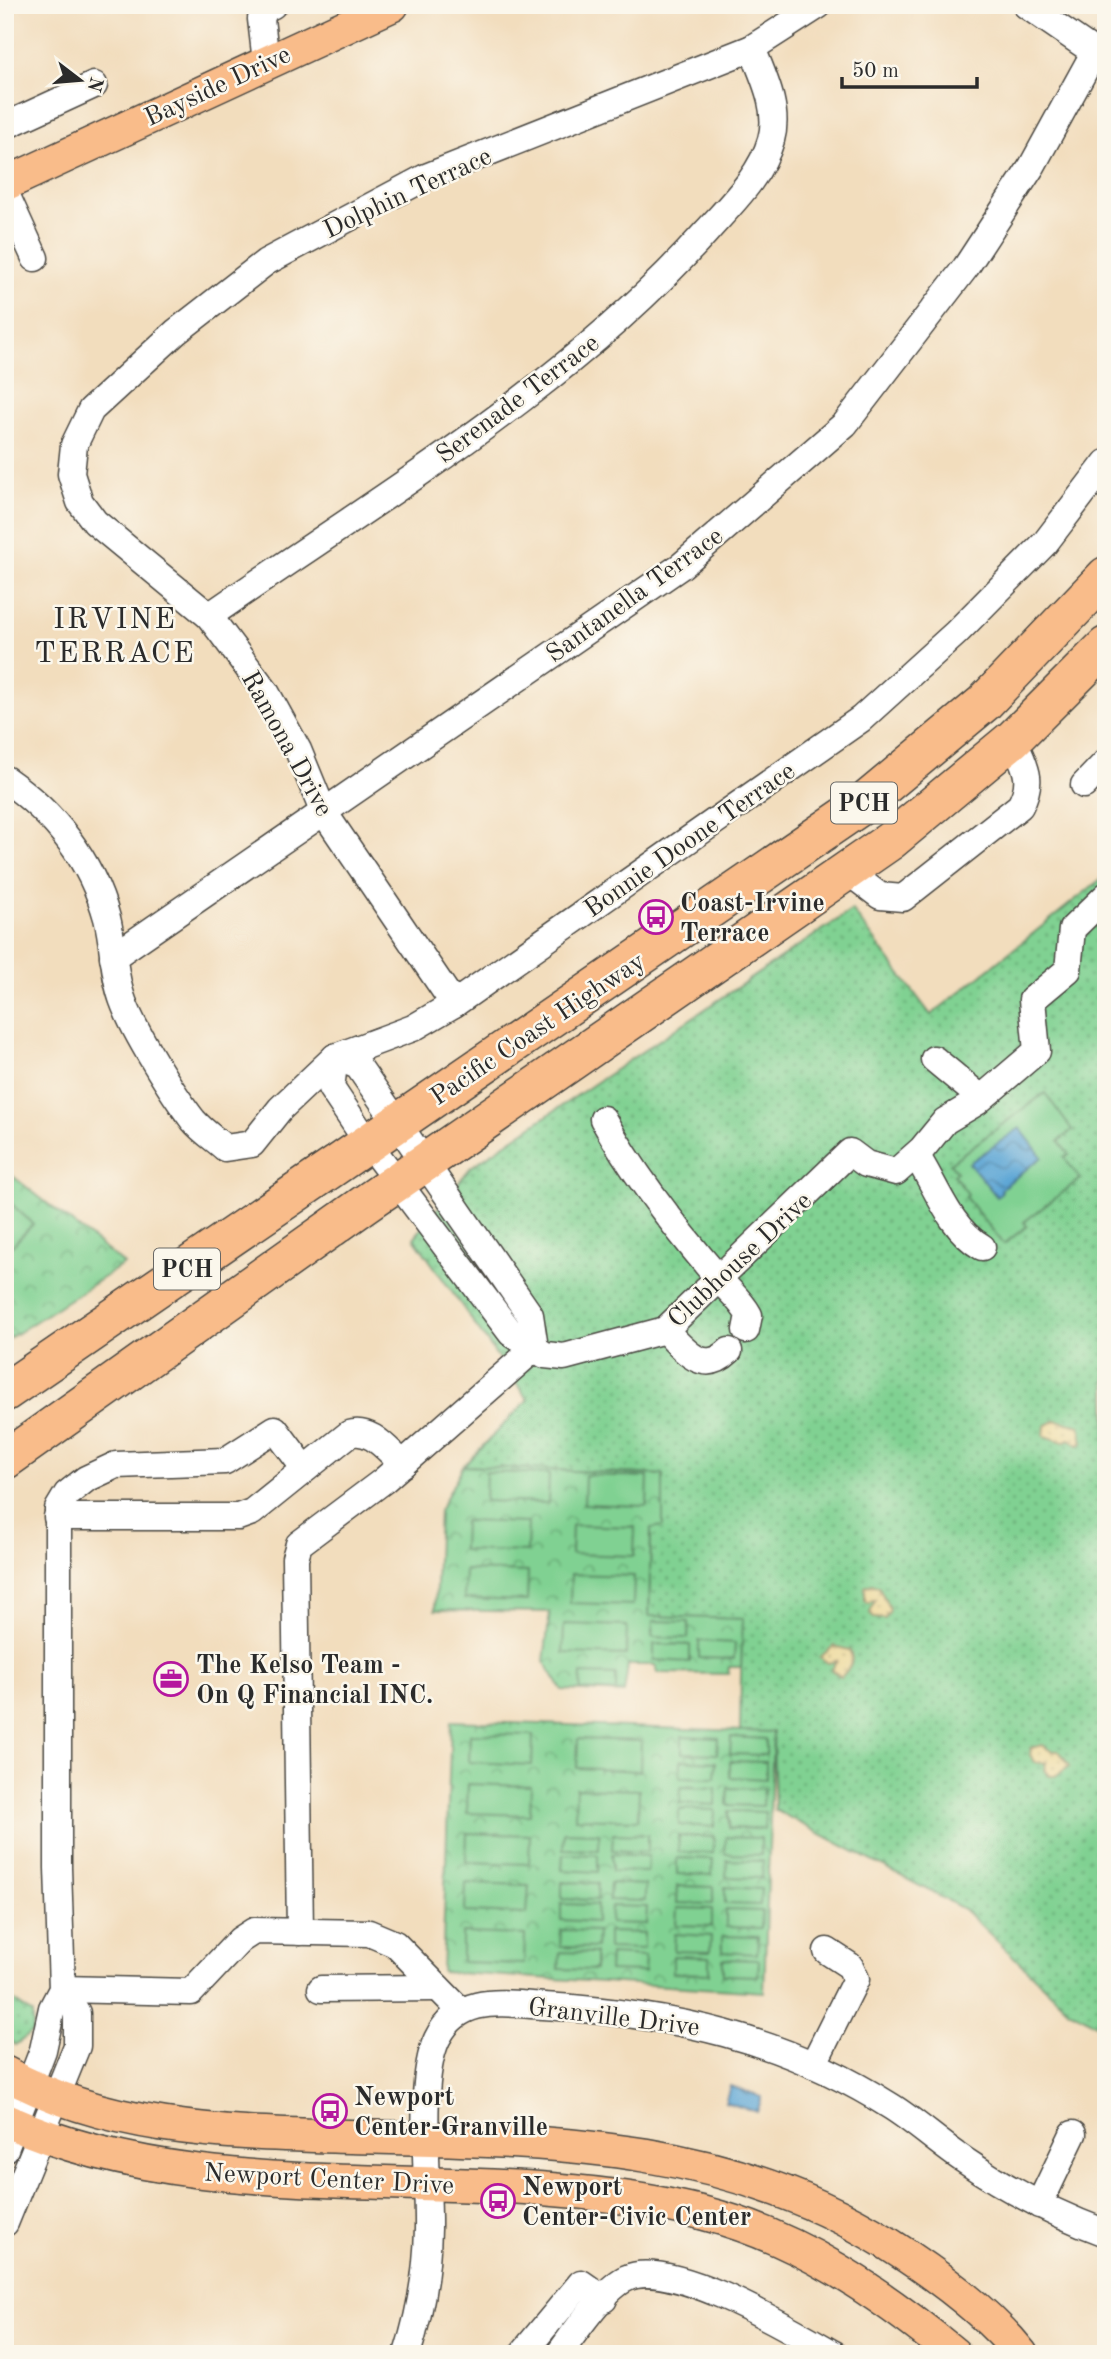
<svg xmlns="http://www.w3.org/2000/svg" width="1111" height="2359" viewBox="0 0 1111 2359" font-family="'Old Standard TT',serif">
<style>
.grass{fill:url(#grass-dots);stroke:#567e5e;stroke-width:2}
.sand{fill:url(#sand-dots);stroke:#8c8264;stroke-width:2}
.park{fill:url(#park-crowns);stroke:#567e5e;stroke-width:2}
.pitch{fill:#80d192;stroke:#567e5e;stroke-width:2}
.water{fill:url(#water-waves);stroke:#446980;stroke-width:2}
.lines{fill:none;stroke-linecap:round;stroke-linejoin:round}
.minor-casing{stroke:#494641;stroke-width:29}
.major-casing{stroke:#494641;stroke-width:36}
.highway-casing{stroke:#494641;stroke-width:41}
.minor{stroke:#fff;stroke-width:26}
.major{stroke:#f9bc8a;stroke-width:33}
.highway{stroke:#f9bc8a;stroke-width:38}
.labels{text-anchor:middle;stroke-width:5;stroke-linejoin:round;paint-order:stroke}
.shield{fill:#fbf7ec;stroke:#696865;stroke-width:2}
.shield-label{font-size:24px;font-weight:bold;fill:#2b2b2b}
.street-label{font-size:26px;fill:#2b2b2b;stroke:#fbf7ec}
.poi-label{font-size:26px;font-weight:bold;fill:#2b2b2b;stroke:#fbf7ec;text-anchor:start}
.quarter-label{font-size:30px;letter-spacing:2px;fill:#2b2b2b;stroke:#fbf7ec}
</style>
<defs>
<pattern id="grass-dots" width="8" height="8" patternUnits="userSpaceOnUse" patternTransform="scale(1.75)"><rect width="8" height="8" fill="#80d192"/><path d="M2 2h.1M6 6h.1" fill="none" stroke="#69aa77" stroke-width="1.8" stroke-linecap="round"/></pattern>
<pattern id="sand-dots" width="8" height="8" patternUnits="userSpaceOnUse" patternTransform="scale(1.75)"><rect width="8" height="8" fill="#eeda9e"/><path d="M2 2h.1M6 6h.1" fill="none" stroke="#cb8" stroke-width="1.8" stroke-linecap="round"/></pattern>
<pattern id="park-crowns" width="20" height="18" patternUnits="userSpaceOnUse" patternTransform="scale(1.75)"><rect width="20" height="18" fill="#80d192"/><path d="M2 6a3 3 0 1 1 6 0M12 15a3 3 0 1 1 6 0" fill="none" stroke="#69aa77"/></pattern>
<pattern id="water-waves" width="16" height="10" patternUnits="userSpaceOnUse" patternTransform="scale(1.75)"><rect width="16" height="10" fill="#5ea7d6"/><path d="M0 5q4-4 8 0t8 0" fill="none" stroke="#4e88ae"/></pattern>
</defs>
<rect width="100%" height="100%" fill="#fbf7ec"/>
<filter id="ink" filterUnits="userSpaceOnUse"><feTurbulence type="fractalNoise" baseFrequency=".0143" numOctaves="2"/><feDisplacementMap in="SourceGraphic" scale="14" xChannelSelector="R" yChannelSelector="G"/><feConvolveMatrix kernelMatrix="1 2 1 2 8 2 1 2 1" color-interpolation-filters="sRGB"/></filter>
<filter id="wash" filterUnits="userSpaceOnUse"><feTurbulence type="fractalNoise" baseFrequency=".00686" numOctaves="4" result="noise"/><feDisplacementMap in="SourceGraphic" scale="28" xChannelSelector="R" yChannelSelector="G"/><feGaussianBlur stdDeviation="1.57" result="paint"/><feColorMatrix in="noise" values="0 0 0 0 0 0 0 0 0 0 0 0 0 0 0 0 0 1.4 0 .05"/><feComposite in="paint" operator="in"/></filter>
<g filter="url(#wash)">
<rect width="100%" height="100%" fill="#f2ddbd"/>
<!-- grass -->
<g class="grass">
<path d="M1106 875V2029L1069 2010 964 1909 775 1810 773 1733 740 1732 742 1619 649 1617 651 1527 663 1475 463 1466 528 1400 414 1238 471 1167 852 910 931 1015Z"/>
<path d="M5 1995 33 2014V2032L15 2045 5 2037Z"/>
</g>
<!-- sand -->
<g class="sand">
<path d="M1056 1420 1080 1426 1083 1443 1078 1445 1070 1439 1064 1442 1044 1436 1045 1426Z"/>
<path d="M872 1584 879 1587 890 1610 885 1619 874 1618 870 1613 875 1600 868 1603 865 1601V1587Z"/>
<path d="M834 1646 849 1650C856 1661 849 1669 841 1677L832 1670 836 1661 828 1663 820 1657Z"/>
<path d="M1042 1745 1051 1751H1059L1070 1766 1055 1776H1049L1044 1770 1046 1763 1035 1762 1030 1755 1031 1748Z"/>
</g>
<!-- park -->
<g class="park">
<path d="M5 1170 124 1264 5 1341Z"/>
<path d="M463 1466 663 1475V1526L651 1528 649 1616 743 1619 741 1667H729L728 1674 658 1673 656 1665H628L624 1693 562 1690 544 1661 550 1612 435 1610 439 1511Z"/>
<path d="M451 1721 773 1732 764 1992 442 1972Z"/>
</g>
<!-- pitch -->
<g class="pitch">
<path d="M1045 1093 1072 1130 1059 1141 1069 1155 1064 1157 1080 1179 1024 1222 1027 1226 1004 1244 965 1197 968 1194 953 1174 957 1172 950 1163Z"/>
<path d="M5 1198 33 1224 12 1246 5 1240Z"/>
<path d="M486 1472 549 1474 548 1503 485 1501Z"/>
<path d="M585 1475 648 1477 647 1506 584 1504Z"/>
<path d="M464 1521 528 1523 527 1552 463 1550Z"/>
<path d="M572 1525 635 1527 634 1556 571 1554Z"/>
<path d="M465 1570 528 1572 527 1601 464 1599Z"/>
<path d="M571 1574 634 1576 633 1605 570 1603Z"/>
<path d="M653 1621 689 1622 688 1638 652 1637Z"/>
<path d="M564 1624 627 1626 626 1655 563 1653Z"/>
<path d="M699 1641 735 1643 734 1659 699 1658Z"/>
<path d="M654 1644 690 1645V1662L654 1660Z"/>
<path d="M581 1674 616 1675V1692L580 1690Z"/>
<path d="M470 1734 533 1735 532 1765 469 1762Z"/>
<path d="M682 1736 718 1738 717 1754 682 1753Z"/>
<path d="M731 1737 766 1739V1755L730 1754Z"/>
<path d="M578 1739 641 1741 640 1771 577 1768Z"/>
<path d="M681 1760 716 1762 715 1778 680 1777Z"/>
<path d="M730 1761 766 1762V1779L730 1777Z"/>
<path d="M468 1784 531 1786 530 1815 467 1813Z"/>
<path d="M681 1787 716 1788V1805L680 1803Z"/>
<path d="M576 1788 639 1790 638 1820 575 1818Z"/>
<path d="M728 1788 764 1789 763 1806 727 1805Z"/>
<path d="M679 1809 715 1810 714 1827 679 1825Z"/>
<path d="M729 1811 765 1812 764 1829 729 1828Z"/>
<path d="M564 1832 599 1833V1850L563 1849Z"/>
<path d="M467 1833 530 1835 529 1864 466 1862Z"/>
<path d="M613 1834 648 1835V1852L612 1850Z"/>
<path d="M679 1836 714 1837 713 1853 678 1852Z"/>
<path d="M726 1837 761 1838V1855L725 1854Z"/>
<path d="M563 1854 598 1855V1872L562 1870Z"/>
<path d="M612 1854 648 1856 647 1872 612 1871Z"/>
<path d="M677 1858 713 1859 712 1875 677 1874Z"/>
<path d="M727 1860 763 1861 762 1878 726 1877Z"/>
<path d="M562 1882 598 1883 597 1900 562 1899Z"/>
<path d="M466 1883 529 1885 527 1914 465 1912Z"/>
<path d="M610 1883 645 1885V1901L609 1900Z"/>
<path d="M678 1886 713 1887V1904L677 1903Z"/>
<path d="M725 1887 761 1889 760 1905 725 1904Z"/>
<path d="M561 1904 597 1905 596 1922 561 1920Z"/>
<path d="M611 1906 647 1907 646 1924 610 1923Z"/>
<path d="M677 1908 712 1909V1926L676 1925Z"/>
<path d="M726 1910 762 1911 761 1928 726 1927Z"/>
<path d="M561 1930 597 1931 596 1948 560 1947Z"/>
<path d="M608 1932 644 1933V1949L608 1948Z"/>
<path d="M462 1933 525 1935 524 1964 462 1962Z"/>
<path d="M675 1934 711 1936 710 1952 674 1951Z"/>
<path d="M722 1936 758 1937 757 1954 722 1952Z"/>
<path d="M560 1952 595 1953V1970L559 1969Z"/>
<path d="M610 1954 645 1956 644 1972 609 1971Z"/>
<path d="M673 1956 709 1957V1974L673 1973Z"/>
<path d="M723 1959 759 1960 758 1976 723 1975Z"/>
</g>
<!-- water -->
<g class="water">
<path d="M1020 1128 1042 1157 1001 1189 1002 1191 997 1197 969 1163Z"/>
<path d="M730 2086 762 2097 757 2112 725 2102Z"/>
</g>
</g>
<g filter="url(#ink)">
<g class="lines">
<!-- minor casing -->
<g class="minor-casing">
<g id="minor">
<path d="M1026 5 1106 60"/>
<path d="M266 62 261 19 265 9 273 5"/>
<path d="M5 126 94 85"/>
<path d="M5 192 35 258"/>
<path d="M209 616C379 498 569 386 707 231 731 204 761 176 771 140 780 109 763 76 752 48"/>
<path d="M5 779C54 813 91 860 107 918 114 945 113 975 123 1001 134 1032 173 1094 193 1120 202 1131 215 1139 225 1148L252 1144 280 1109 335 1057 413 1028 454 1004 861 719 956 633 1045 543 1106 463"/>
<path d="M1084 785 1106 762"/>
<path d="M847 871 880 896 903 898 1020 806C1035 778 1024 766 1013 739"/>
<path d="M113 957 681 566 845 424 966 267 1032 166 1094 53"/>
<path d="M454 1004 323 811 298 750 266 692 209 616 95 522 80 502 71 474 74 445 91 410 176 332 266 262 426 177 752 48 819 5"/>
<path d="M335 1057 331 1088 368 1143 511 1333 545 1355 564 1357 665 1330 850 1152 866 1164 896 1172 922 1149 945 1121 977 1102 1037 1051 1032 1000 1068 970 1072 929 1106 896"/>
<path d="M335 1057 358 1066 530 1315 535 1348"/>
<path d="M934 1059 981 1098"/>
<path d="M603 1119C633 1173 678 1231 718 1278 729 1291 741 1300 749 1315L746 1330"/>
<path d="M916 1155C936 1185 949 1228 982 1247"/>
<path d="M665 1330C684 1350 703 1376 729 1351"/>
<path d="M57 1517H238L252 1512 349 1434C371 1427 387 1450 403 1464"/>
<path d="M300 1932 295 1558 299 1544 383 1481 535 1348"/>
<path d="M62 1989 191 1992 240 1940 254 1931 369 1933 395 1944 460 2010"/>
<path d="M321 1989 438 1988"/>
<path d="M813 2065 856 1979 850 1966 827 1951"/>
<path d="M5 2149 43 2050 52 2008 62 1989 58 1868V1509L67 1494 86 1479 116 1465 225 1461 275 1429 305 1469"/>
<path d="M1039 2205 1073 2134"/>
<path d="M5 2223 77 2046V2013L62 1989"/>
<path d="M407 2354C420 2314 427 2271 428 2229 429 2179 417 2081 437 2039 459 1994 502 2003 544 2006 672 2014 782 2037 892 2107 917 2123 940 2144 964 2160 1009 2191 1055 2214 1106 2233"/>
<path d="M522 2354 581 2283 604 2299"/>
<path d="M559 2354C574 2334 604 2288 627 2278 671 2257 793 2331 834 2354"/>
</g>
</g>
<!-- major casing -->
<g class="major-casing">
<g id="major">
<path d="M5 184 392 5"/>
<path d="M5 2073C106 2129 221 2133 333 2136 530 2142 713 2135 887 2243 934 2273 986 2310 1021 2354"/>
<path d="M5 2120C224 2218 475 2155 703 2213 798 2237 879 2292 954 2354"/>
</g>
</g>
<!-- highway casing -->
<g class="highway-casing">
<g id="highway">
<path d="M5 1392 859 807 984 703 1106 576"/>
<path d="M5 1460 365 1204 890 841 1013 739 1106 646"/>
</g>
</g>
<!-- minor -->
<use href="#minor" class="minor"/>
<!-- major -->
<use href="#major" class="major"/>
<!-- highway -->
<use href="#highway" class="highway"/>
</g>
</g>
<!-- icons -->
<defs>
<g id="bus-ring" transform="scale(1.75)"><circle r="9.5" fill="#fbf7ec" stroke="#b5179e" stroke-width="1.5"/><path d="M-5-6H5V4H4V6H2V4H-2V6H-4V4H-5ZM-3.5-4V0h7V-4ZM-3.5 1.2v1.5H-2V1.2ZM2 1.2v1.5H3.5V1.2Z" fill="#b5179e"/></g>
<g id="office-ring" transform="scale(1.75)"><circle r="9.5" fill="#fbf7ec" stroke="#b5179e" stroke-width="1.5"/><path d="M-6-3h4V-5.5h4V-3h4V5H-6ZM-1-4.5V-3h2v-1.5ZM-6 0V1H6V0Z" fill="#b5179e"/></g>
</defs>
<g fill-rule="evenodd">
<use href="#bus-ring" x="656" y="917"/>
<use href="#office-ring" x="171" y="1679"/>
<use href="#bus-ring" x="330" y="2111"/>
<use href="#bus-ring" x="498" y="2201"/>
</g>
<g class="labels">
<!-- shield labels -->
<g class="shield">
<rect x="831" y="782.5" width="66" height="41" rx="5"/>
<rect x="154" y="1248.5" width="66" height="41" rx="5"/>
</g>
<g class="shield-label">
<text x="864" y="811">PCH</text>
<text x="187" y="1277">PCH</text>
</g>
<!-- street labels -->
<g class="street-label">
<text transform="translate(217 85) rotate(-25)" y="9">Bayside Drive</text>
<text transform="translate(407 192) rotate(-25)" y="9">Dolphin Terrace</text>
<text transform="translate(517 398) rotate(-37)" y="9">Serenade Terrace</text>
<text transform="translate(634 594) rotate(-36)" y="9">Santanella Terrace</text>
<text transform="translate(288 743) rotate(61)" y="9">Ramona Drive</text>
<text transform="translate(689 839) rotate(-35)" y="9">Bonnie Doone Terrace</text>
<text transform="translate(537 1028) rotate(-34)" y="9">Pacific Coast Highway</text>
<text transform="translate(739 1259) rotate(-43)" y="9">Clubhouse Drive</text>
<text transform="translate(614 2016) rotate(7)" y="9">Granville Drive</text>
<text transform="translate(329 2178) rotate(3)" y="9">Newport Center Drive</text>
</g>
<!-- poi labels -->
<g class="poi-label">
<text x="680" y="911">Coast-Irvine<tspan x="680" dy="30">Terrace</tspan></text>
<text x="196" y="1673">The Kelso Team -<tspan x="196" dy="30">On Q Financial INC.</tspan></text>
<text x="354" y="2105">Newport<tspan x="354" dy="30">Center-Granville</tspan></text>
<text x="522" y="2195">Newport<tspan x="522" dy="30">Center-Civic Center</tspan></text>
</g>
<!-- quarter labels -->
<g class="quarter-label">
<text x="115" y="628">IRVINE<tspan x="115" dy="34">TERRACE</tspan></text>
</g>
</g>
<!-- margin -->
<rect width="1111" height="2359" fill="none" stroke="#fbf7ec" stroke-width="28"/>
<!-- north arrow -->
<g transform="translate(80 80) rotate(106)" stroke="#fbf7ec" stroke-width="5" paint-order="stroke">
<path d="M0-5L12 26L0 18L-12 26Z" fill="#2b2b2b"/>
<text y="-10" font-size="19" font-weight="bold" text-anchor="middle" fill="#2b2b2b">N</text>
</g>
<!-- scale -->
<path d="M842 77v10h135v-10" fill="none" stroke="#2b2b2b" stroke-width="3.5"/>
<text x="852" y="77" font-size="21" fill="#2b2b2b" stroke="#fbf7ec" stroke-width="5" paint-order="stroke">50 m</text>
</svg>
